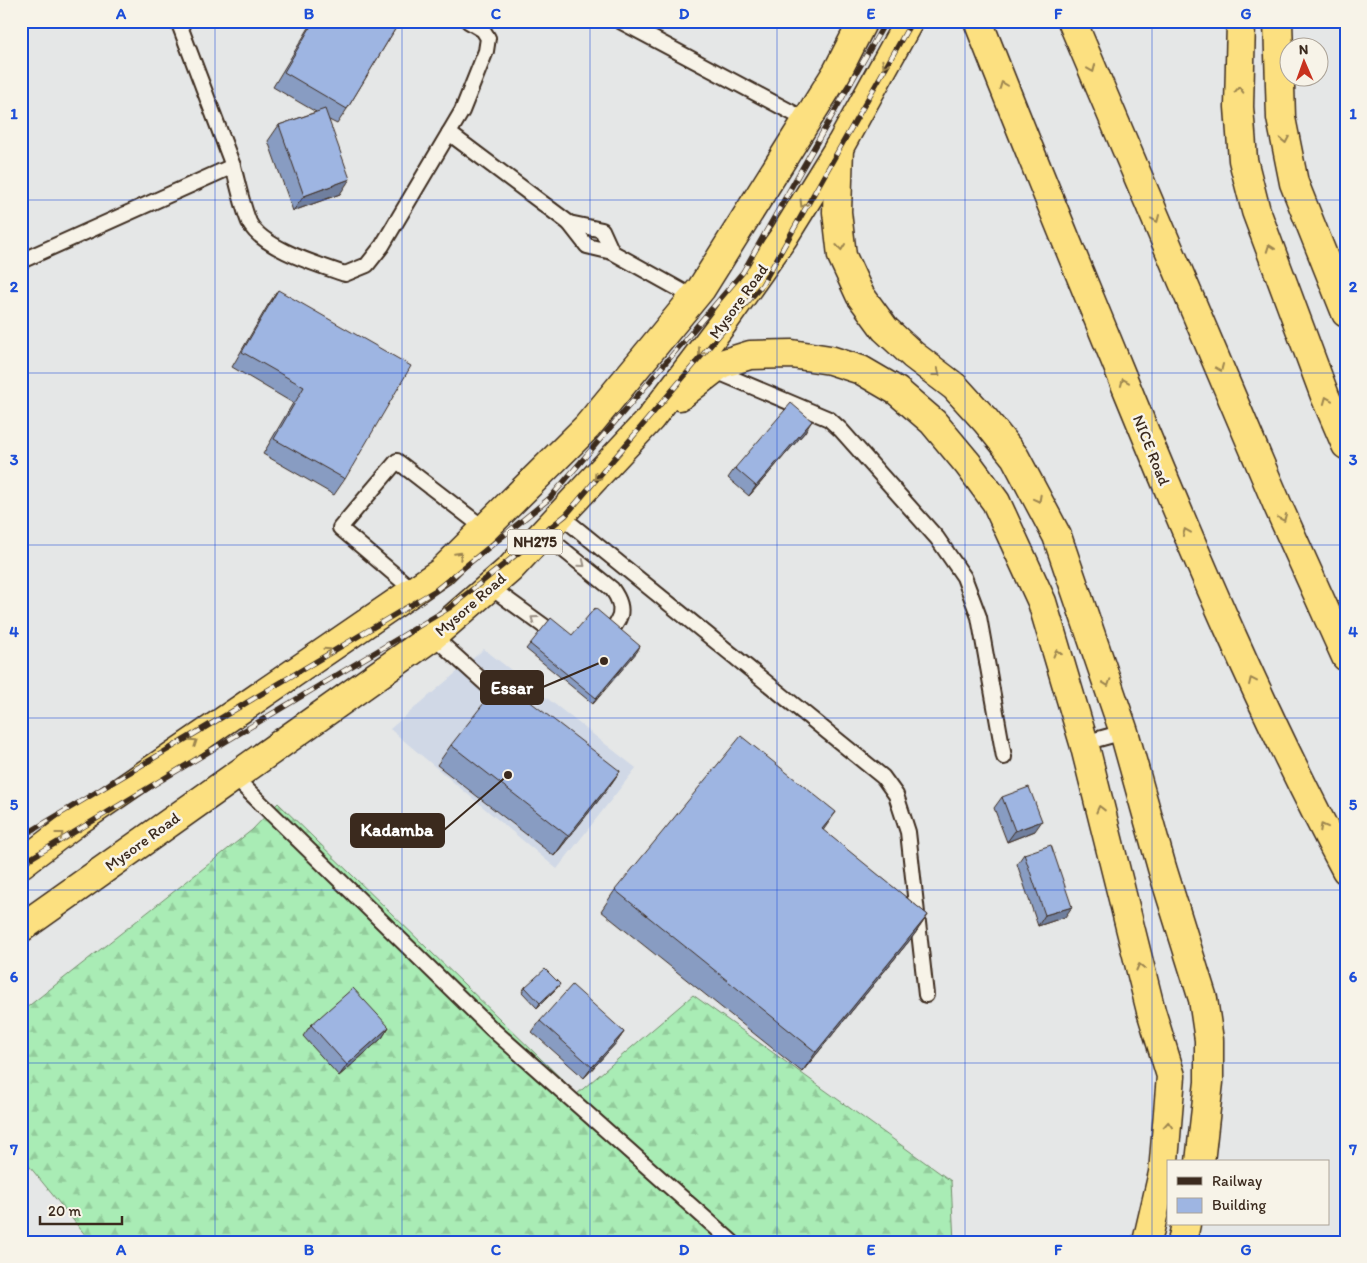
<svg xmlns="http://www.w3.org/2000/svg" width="1367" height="1263" viewBox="0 0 1367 1263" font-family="Itim,sans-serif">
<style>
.built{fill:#d0d8e6}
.forest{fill:url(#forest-firs);stroke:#728b6a}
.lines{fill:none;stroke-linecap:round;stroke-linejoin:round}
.lane-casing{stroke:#3b2a1e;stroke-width:18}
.highway-casing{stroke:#3b2a1e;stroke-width:31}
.lane{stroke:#f7f3e8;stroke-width:14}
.highway{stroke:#fce080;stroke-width:28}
.rail-casing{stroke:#3b2a1e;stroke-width:5.5}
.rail{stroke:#f7f3e8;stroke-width:4;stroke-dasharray:11;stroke-linecap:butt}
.wall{fill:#889cc2;stroke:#3b2a1e}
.shaded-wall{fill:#6f7f9e;stroke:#3b2a1e}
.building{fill:#9eb5e2;stroke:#3b2a1e}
.oneway{stroke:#9c854f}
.oneway2{stroke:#998e83}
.grid{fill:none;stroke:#1d4ed8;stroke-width:1;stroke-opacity:0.55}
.labels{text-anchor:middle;stroke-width:5;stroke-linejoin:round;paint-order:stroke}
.shield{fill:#f7f3e8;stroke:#73665b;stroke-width:1}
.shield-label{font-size:15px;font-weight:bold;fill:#3b2a1e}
.street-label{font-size:16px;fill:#3b2a1e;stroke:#f7f3e8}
.leader{fill:none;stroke:#3b2a1e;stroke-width:2}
.callout-dot{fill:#3b2a1e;stroke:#f7f3e8;stroke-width:2}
.callout{fill:#3b2a1e;stroke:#3b2a1e;stroke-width:2}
.callout-label{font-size:18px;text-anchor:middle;font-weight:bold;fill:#fff}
.neatline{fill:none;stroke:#1d4ed8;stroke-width:2}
.grid-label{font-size:16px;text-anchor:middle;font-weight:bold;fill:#1d4ed8}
</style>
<defs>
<pattern id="forest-firs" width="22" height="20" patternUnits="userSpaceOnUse" patternTransform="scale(1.25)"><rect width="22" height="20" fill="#a9ecb5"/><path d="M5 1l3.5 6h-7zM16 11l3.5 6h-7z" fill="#92cb9b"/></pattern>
</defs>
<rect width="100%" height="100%" fill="#e5e7e7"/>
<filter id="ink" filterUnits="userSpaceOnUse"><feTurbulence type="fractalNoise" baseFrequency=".02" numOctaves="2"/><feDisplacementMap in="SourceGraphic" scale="10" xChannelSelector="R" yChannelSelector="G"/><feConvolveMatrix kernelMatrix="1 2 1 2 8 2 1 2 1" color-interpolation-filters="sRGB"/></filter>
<g filter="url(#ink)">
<!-- built -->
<path class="built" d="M484 649 636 768 557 869 390 729Z"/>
<!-- forest -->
<path class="forest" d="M278 803 577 1094 693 995 951 1181 954 1242H91L21 1156V1012L252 830Z"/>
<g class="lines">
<!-- lane casing -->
<g class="lane-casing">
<g id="lane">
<path d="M620 21 806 120"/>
<path d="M449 133 569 223"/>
<path d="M233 166C238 184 242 205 249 222 261 248 319 265 345 274L367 265 382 246 462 111 486 51 488 38 483 30 468 21"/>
<path d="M569 223 602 230 612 252 587 246Z"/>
<path d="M612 252 693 297"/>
<path d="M21 261 233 166 178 21"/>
<path d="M713 370 829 419 841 430 937 538 964 577 979 617 1004 757"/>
<path d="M561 516 883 777 896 795 908 832 926 995"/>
<path d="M544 534 612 589C628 611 620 622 603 639"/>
<path d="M490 587 559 637"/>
<path d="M414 591 340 528 397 461 485 529"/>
<path d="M433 636 507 703"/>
<path d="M1084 743 1124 732"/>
<path d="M233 776 492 1029 732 1242"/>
</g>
</g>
<!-- highway casing -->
<g class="highway-casing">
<g id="highway">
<path d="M978 21C1025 141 1074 260 1123 379 1191 545 1261 711 1346 870"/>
<path d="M1072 21 1278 506 1346 657"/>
<path d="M1241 21 1239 107 1243 160 1256 211 1325 396 1346 445"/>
<path d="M1278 21 1281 118 1294 183 1346 313"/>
<path d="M839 147 837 212 842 256 860 295 885 329 913 355 955 387 986 421 1015 457 1057 536 1124 732 1162 868 1203 999 1209 1040V1082L1200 1162"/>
<path d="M680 396 721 364 750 355 792 354 830 360 861 370 897 391 933 422 968 464 996 502 1042 602 1084 743 1151 1011 1171 1076 1163 1173 1147 1242"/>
<path d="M21 864 79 820 441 572 587 427 701 289 837 72 863 21"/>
<path d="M21 928 433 636 510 569 650 419 723 323 783 238 840 146 909 21"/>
<path d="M1182 1242 1186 1224"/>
</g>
</g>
<!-- lane -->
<use href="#lane" class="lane"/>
<!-- highway -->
<use href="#highway" class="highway"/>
<!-- rail casing -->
<g class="rail-casing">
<g id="rail">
<path d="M21 837 436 590 550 498 743 272 886 21"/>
<path d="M21 864 449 608 566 515 762 285 912 21"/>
</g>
</g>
<!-- rail -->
<use href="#rail" class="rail"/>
</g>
<!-- wall -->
<g class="wall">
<path d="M313 21H400L347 109 337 124 329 120 340 194 293 211 268 141 279 125 316 112 273 87Z"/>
<path d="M278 290 345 479 334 495 263 454 293 403 232 367 268 305Z"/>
<path d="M805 432 749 496 728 478 735 468Z"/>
<path d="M572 635 640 646 593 704 526 649 530 644Z"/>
<path d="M451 745 620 771 606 791 554 856 437 765Z"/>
<path d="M1002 797 1035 831 1007 842 994 808Z"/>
<path d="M823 831 928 915 914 935 802 1072 601 911 615 890Z"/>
<path d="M1024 854 1065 917 1038 926 1017 864Z"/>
<path d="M560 984 556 989 537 1008 522 992 525 987Z"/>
<path d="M540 1021 624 1032 617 1042 584 1078 532 1032Z"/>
<path d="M311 1025 389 1027 382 1038 339 1076 303 1036Z"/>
</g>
<!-- shaded-wall -->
<g class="shaded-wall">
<path d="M350 179 340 194 293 211 304 196Z"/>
<path d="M812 421 805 432 749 496 756 486Z"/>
<path d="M640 646 637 652 593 704 596 698Z"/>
<path d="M620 771 606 791 554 856 568 836Z"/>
<path d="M836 812 822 832V829Z"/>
<path d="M1042 821 1035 831 1007 842 1015 831Z"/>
<path d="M1072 907 1065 917 1038 926 1045 915Z"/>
<path d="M928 915 914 935 802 1072 816 1052Z"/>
<path d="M560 984 556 989 537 1008 540 1003Z"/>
<path d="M389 1027 382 1038 339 1076 347 1065Z"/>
<path d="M624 1032 617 1042 584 1078 592 1067Z"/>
</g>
<!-- building -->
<g class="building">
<path d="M314 21H400L347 109 284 72Z"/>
<path d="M325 109 350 179 304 196 279 125Z"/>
<path d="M278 290 411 366 345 479 274 439 304 387 242 352Z"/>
<path d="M791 403 812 421 756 486 735 468Z"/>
<path d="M595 608 640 646 596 698 530 644 551 618 572 635Z"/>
<path d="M502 680 620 771 568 836 451 745Z"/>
<path d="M741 736 836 812 822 829 928 915 816 1052 615 890Z"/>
<path d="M1029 787 1042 821 1015 831 1002 797Z"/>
<path d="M1051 845 1072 907 1045 915 1024 854Z"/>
<path d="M545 969 560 984 540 1003 525 987Z"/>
<path d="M572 985 624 1032 592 1067 540 1021Z"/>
<path d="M353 988 389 1027 347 1065 311 1025Z"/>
</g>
<!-- one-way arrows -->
<defs><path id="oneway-chevron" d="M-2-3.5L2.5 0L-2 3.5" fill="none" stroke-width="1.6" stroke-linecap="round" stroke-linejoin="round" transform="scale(1.25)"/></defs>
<g class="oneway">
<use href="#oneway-chevron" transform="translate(885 64) rotate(119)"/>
<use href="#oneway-chevron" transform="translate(1092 69) rotate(67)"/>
<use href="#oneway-chevron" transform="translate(1003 85) rotate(-111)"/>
<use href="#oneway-chevron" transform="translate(1239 90) rotate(-89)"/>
<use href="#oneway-chevron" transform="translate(1285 140) rotate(79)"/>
<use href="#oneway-chevron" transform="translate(803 204) rotate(122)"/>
<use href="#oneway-chevron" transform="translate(1156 219) rotate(67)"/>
<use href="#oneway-chevron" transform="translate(841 247) rotate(83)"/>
<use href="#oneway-chevron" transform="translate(1270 248) rotate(-110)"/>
<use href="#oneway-chevron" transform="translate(701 352) rotate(127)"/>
<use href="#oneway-chevron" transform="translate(1220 368) rotate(67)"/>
<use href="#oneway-chevron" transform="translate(937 373) rotate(38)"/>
<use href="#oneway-chevron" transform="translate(1124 382) rotate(-112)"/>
<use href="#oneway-chevron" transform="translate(1327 400) rotate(-112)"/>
<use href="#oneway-chevron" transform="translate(597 477) rotate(133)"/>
<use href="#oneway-chevron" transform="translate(1038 499) rotate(62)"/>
<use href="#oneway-chevron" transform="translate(1283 518) rotate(67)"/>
<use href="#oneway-chevron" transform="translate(1186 532) rotate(-113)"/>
<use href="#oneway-chevron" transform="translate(459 555) rotate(-45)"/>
<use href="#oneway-chevron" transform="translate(328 651) rotate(-35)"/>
<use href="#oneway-chevron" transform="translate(1057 653) rotate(-106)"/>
<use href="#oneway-chevron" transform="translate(1252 681) rotate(-115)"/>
<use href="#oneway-chevron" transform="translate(1107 683) rotate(71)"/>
<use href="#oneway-chevron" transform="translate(194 742) rotate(-34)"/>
<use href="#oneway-chevron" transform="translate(1100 809) rotate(-104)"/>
<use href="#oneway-chevron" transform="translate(1323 827) rotate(-118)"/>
<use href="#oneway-chevron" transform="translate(60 835) rotate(-37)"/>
<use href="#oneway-chevron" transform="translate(1140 967) rotate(-104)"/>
<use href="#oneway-chevron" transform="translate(1168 1125) rotate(-87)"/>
</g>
<g class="oneway2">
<use href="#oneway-chevron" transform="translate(582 564) rotate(39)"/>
<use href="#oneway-chevron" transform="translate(534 619) rotate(-144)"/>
</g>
</g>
<!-- grid -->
<path class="grid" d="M215 21V1242M402 21V1242M590 21V1242M777 21V1242M965 21V1242M1152 21V1242M21 200H1346M21 373H1346M21 545H1346M21 718H1346M21 890H1346M21 1063H1346"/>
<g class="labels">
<!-- shield labels -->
<rect class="shield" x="507.5" y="529.5" width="55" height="25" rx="4"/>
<g class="shield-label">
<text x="535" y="547">NH275</text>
</g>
<!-- street labels -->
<g class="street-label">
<text transform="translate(738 301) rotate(-54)" y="6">Mysore Road</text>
<text transform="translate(1152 450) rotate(68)" y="6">NICE Road</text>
<text transform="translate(470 604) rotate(-41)" y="6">Mysore Road</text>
<text transform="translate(142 841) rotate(-36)" y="6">Mysore Road</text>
</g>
</g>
<!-- callouts -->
<path class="leader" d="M604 661L543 687M508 775L444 830"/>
<g class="callout-dot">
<circle cx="604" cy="661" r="5"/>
<circle cx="508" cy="775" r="5"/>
</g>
<g class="callout">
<rect x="481" y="671" width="62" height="33" rx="5"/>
<rect x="351" y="814" width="93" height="33" rx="5"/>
</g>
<g class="callout-label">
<text x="512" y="694">Essar</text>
<text x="397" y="836">Kadamba</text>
</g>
<!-- margin -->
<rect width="1367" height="1263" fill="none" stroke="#f7f3e8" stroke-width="55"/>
<!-- legend -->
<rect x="1167" y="1160" width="162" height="65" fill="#f7f3e8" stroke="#aca397"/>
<rect x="1177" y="1177" width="25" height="8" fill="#3b2a1e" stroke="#aca397"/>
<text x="1212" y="1186" font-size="15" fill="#3b2a1e">Railway</text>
<rect x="1177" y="1198" width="25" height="15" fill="#9eb5e2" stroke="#aca397"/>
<text x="1212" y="1210" font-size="15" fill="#3b2a1e">Building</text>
<!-- north arrow -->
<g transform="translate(1304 62) rotate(358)"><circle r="24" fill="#f7f3e8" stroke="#aca397"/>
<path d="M0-4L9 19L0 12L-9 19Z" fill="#c8321e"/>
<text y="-8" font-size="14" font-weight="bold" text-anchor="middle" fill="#3b2a1e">N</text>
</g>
<!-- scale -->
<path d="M40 1216v8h82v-8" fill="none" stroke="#3b2a1e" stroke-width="2.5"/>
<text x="48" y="1216" font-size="15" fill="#3b2a1e" stroke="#f7f3e8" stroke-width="4" paint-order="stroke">20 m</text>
<rect x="28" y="28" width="1312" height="1208" class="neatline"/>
<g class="grid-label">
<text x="121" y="19">A</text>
<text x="309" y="19">B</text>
<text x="496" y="19">C</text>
<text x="684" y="19">D</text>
<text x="871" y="19">E</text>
<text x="1058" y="19">F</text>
<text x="1246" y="19">G</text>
<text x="14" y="119">1</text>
<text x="1353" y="119">1</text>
<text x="14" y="292">2</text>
<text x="1353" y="292">2</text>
<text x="14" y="465">3</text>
<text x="1353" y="465">3</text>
<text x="14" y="637">4</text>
<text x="1353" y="637">4</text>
<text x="14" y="810">5</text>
<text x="1353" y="810">5</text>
<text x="14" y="982">6</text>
<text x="1353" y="982">6</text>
<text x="14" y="1155">7</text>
<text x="1353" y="1155">7</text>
<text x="121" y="1255">A</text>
<text x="309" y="1255">B</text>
<text x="496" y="1255">C</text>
<text x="684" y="1255">D</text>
<text x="871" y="1255">E</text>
<text x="1058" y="1255">F</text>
<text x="1246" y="1255">G</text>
</g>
</svg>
